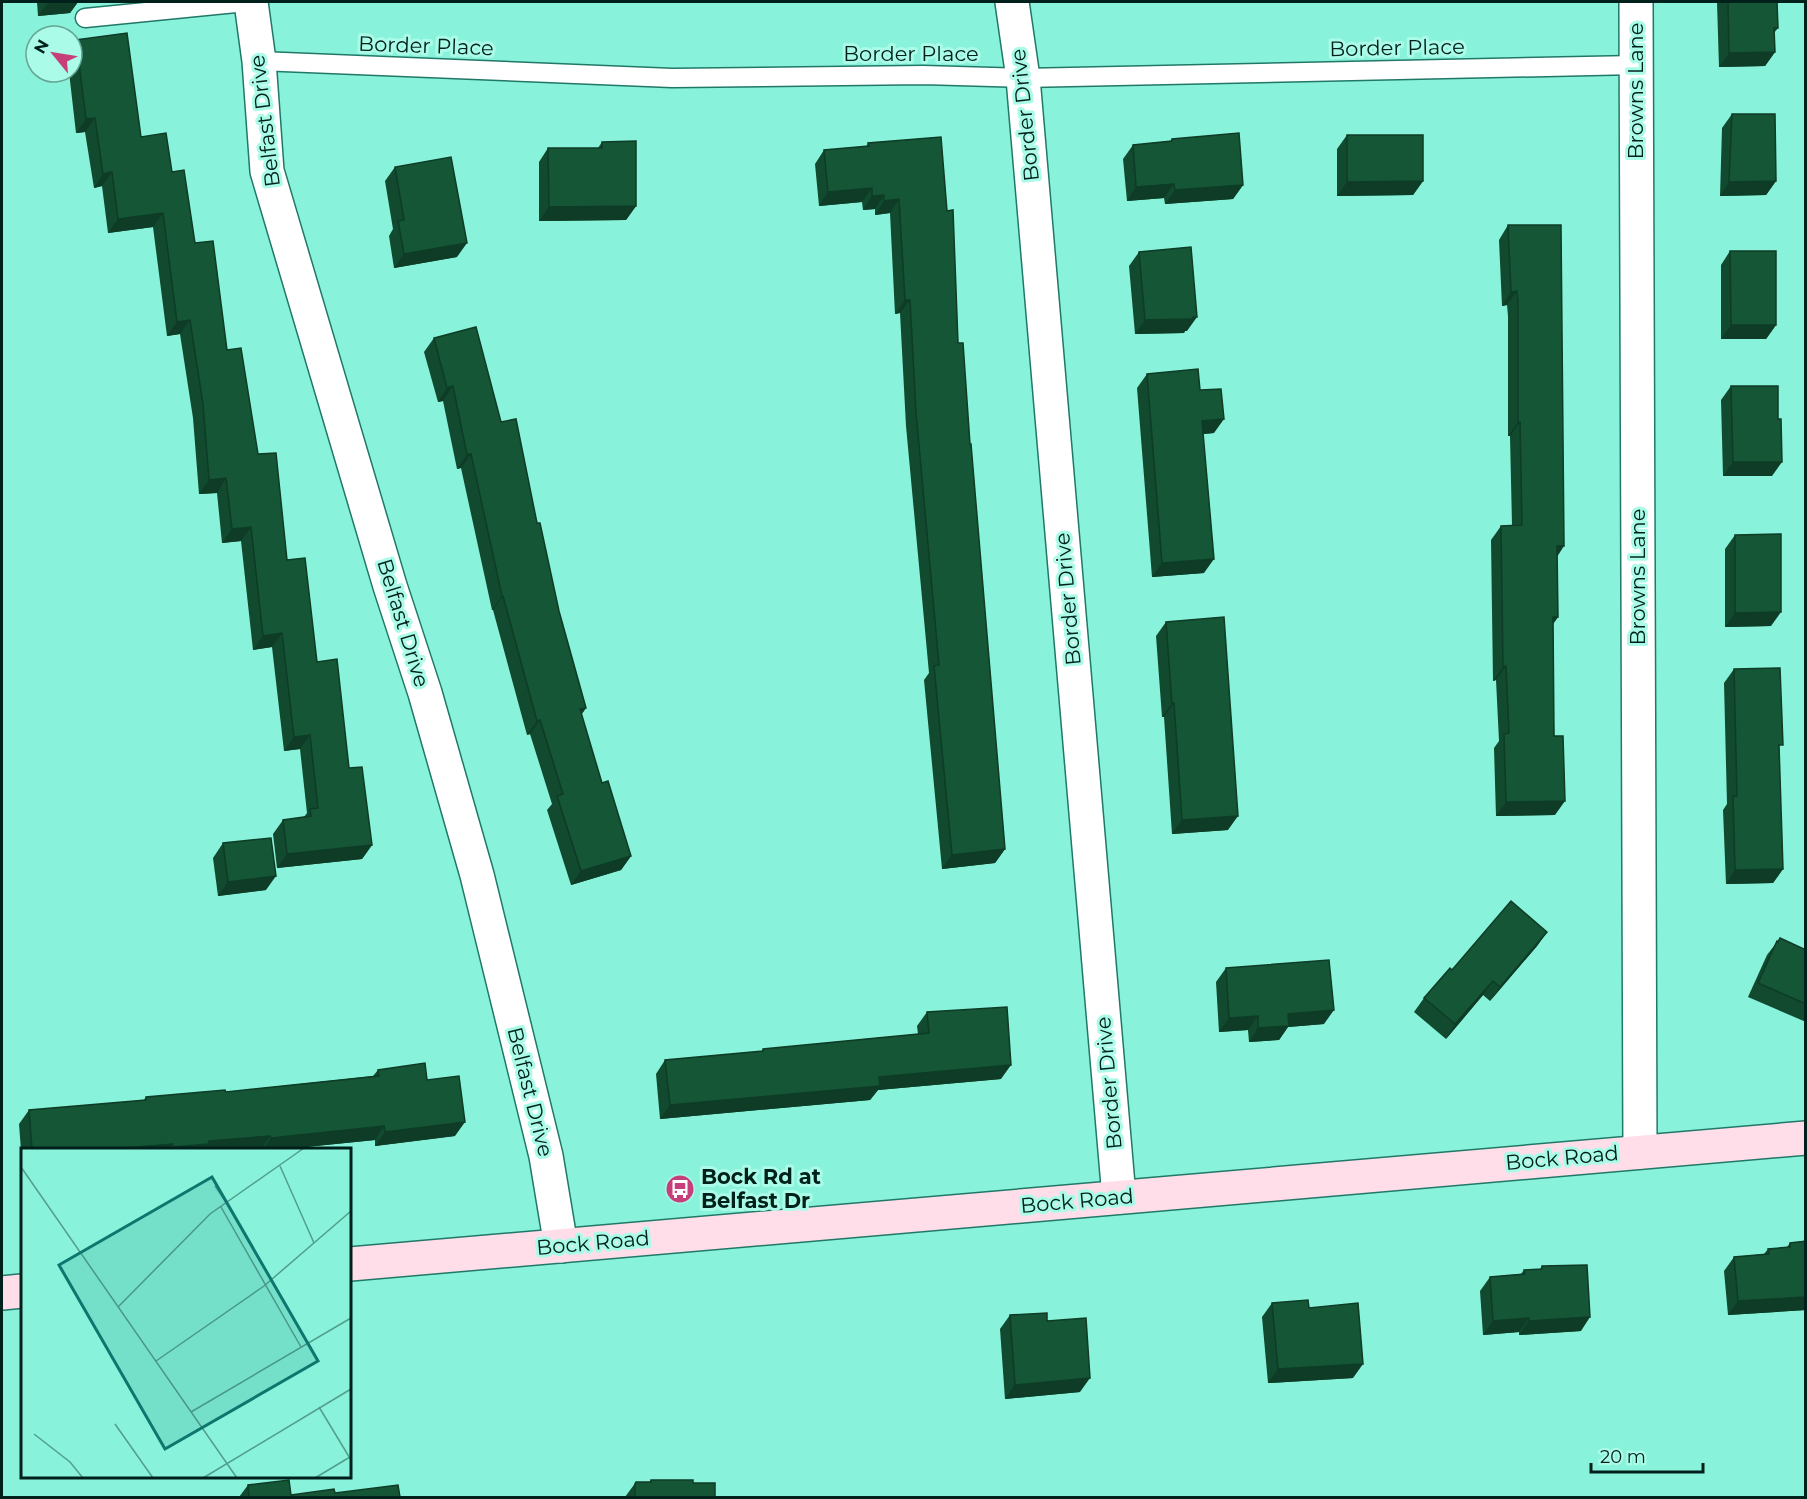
<svg xmlns="http://www.w3.org/2000/svg" width="1807" height="1499" viewBox="0 0 1807 1499" font-family="Montserrat,sans-serif">
<style>
.lines{fill:none;stroke-linecap:round;stroke-linejoin:round}
.service-casing{stroke:#217867;stroke-width:21}
.minor-casing{stroke:#217867;stroke-width:36}
.secondary-casing{stroke:#217867;stroke-width:36}
.service{stroke:#fff;stroke-width:18}
.minor{stroke:#fff;stroke-width:33}
.secondary{stroke:#ffdeea;stroke-width:33}
.wall{fill:#114a2e}
.shaded-wall{fill:#0e3c26}
.building{fill:#145636;stroke:#0e3c26;stroke-width:1.5}
.labels{text-anchor:middle;stroke-width:6;stroke-linejoin:round;paint-order:stroke}
.street-label{font-size:21px;fill:#00211b;stroke:#aafbe7}
.poi-label{font-size:21px;font-weight:bold;fill:#00211b;stroke:#aafbe7;text-anchor:start}
.inset-road{fill:none;stroke:#529e8e;stroke-width:1.5}
.view{fill:#0f766e;fill-opacity:0.15;stroke:#0f766e;stroke-width:3}
.inset-edge{fill:none;stroke:#00211b;stroke-width:3}
</style>
<rect width="100%" height="100%" fill="#88f2da"/>
<g class="lines">
<!-- service casing -->
<g class="service-casing">
<g id="service">
<path d="M85 18 246 2"/>
<path d="M259 61 672 78 923 75 1023 78 1636 65"/>
</g>
</g>
<!-- minor casing -->
<g class="minor-casing">
<g id="minor">
<path d="M251 2 259 61 267 171 390 586 425 693 477 875 546 1156 561 1246"/>
<path d="M1012 2 1023 78 1119 1197"/>
<path d="M1636 2 1640 1152"/>
</g>
</g>
<!-- secondary casing -->
<g class="secondary-casing">
<g id="secondary">
<path d="M350 1264 1806 1138"/>
<path d="M2 1293 22 1291"/>
</g>
</g>
<!-- service -->
<use href="#service" class="service"/>
<!-- minor -->
<use href="#minor" class="minor"/>
<!-- secondary -->
<use href="#secondary" class="secondary"/>
</g>
<!-- wall -->
<g class="wall">
<path d="M37 2H78L70 13 38 16Z"/>
<path d="M1717 2H1777L1778 28 1774 33 1775 52 1765 66 1719 67Z"/>
<path d="M76 40 141 137 172 172 195 243 227 350 287 560 372 845 362 859 277 868 273 834 283 820 304 817 307 813 300 749 284 751 272 647 253 650 241 541 222 543 217 493 199 494 193 418 180 334 167 336 153 227 108 233 102 186 94 188 85 132 76 133 69 72H72V45Z"/>
<path d="M1732 114 1776 181 1766 195 1720 196 1722 128Z"/>
<path d="M1347 135 1423 181 1413 195 1337 196V149Z"/>
<path d="M941 137 958 343 970 444 1005 849 995 863 942 869 924 680 929 673 906 426 900 313 895 314 890 213 875 215V209L863 210 862 202 819 206 815 164 824 150 866 147 868 143Z"/>
<path d="M1172 139 1243 185 1233 199 1165 204 1164 198 1127 201 1123 159 1133 145 1170 141Z"/>
<path d="M602 142 636 206 626 220 539 221V162L548 148H598Z"/>
<path d="M395 167 457 257 394 268 389 236 393 229 385 181Z"/>
<path d="M1508 225 1557 556 1558 617 1553 624 1555 815 1496 816 1494 748 1499 741 1496 680 1493 681 1491 540 1501 526 1512 525 1510 436H1508V316L1507 305 1502 306 1499 240Z"/>
<path d="M1730 251 1776 325 1766 339H1721V265Z"/>
<path d="M1139 252 1187 331H1185L1184 333 1135 334 1129 266Z"/>
<path d="M434 338 501 422 537 523 559 611 586 708 581 715 602 783 631 856 621 870 571 885 547 810 552 804 530 734 527 735 493 610H492L461 468 457 469 443 401 438 402 424 352Z"/>
<path d="M1147 374 1200 390 1214 433 1203 434 1204 573 1152 577 1137 388Z"/>
<path d="M1731 386 1772 476H1723L1721 400Z"/>
<path d="M1735 535 1771 626 1725 627V549Z"/>
<path d="M1166 622 1228 830 1172 834 1164 717H1162L1156 636Z"/>
<path d="M1734 669 1779 750 1783 869 1773 883 1726 884 1723 810 1727 804 1724 683Z"/>
<path d="M223 843 266 890 218 896 213 858Z"/>
<path d="M1547 932 1537 946 1490 1001 1483 995 1446 1039 1414 1012 1424 998 1452 970Z"/>
<path d="M1780 938 1806 950V1022L1748 997 1767 955Z"/>
<path d="M1226 968 1324 1024 1288 1027 1279 1040 1249 1042 1248 1030 1219 1032 1216 982Z"/>
<path d="M927 1012 1001 1079 878 1090 870 1100 660 1119 656 1074 665 1060 761 1052 763 1049 918 1034 917 1026Z"/>
<path d="M378 1070 455 1136 375 1146V1140L286 1149H22V1163L19 1124 29 1110 143 1101 146 1097 226 1092 373 1076Z"/>
<path d="M1806 1241V1310L1728 1315 1724 1271 1734 1257 1764 1254 1768 1249 1787 1247 1790 1243Z"/>
<path d="M1542 1266 1581 1331 1519 1335V1332L1483 1335 1480 1291 1490 1277 1521 1274 1524 1270 1540 1269Z"/>
<path d="M1272 1303 1309 1308 1353 1378 1268 1383 1262 1317Z"/>
<path d="M1010 1315 1047 1321 1080 1392 1005 1399 1000 1329Z"/>
<path d="M651 1480 693 1483 715 1497H625L636 1482H649Z"/>
<path d="M248 1485 291 1495 335 1493 400 1497H239Z"/>
</g>
<!-- shaded-wall -->
<g class="shaded-wall">
<path d="M59 2H78L70 13 38 16 48 3Z"/>
<path d="M1775 52 1765 66 1719 67 1729 53Z"/>
<path d="M95 118 85 132 76 133 86 119Z"/>
<path d="M112 172 102 186 94 188 103 174Z"/>
<path d="M1423 181 1413 195 1337 196 1347 182Z"/>
<path d="M1776 181 1766 195 1720 196 1729 182Z"/>
<path d="M1174 184 1164 198 1127 201 1136 187Z"/>
<path d="M1243 185 1233 199 1165 204 1175 190Z"/>
<path d="M872 188 862 202 819 206 828 192Z"/>
<path d="M884 195 875 209 863 210 872 196Z"/>
<path d="M899 199 890 213 875 215 884 201Z"/>
<path d="M636 206 626 220 539 221 549 207Z"/>
<path d="M163 213 153 227 108 233 118 219Z"/>
<path d="M467 243 457 257 394 268 404 254Z"/>
<path d="M1517 291 1507 305 1502 306 1511 292Z"/>
<path d="M905 300H910L900 313 895 314Z"/>
<path d="M1197 317 1187 331H1185L1184 333 1135 334 1145 320Z"/>
<path d="M190 320 180 334 167 336 177 322Z"/>
<path d="M1731 325H1776L1766 339H1721Z"/>
<path d="M453 386 443 401 438 402 447 388Z"/>
<path d="M1224 419 1214 433 1192 435 1202 421Z"/>
<path d="M1518 422H1520L1510 436H1508Z"/>
<path d="M471 454 461 468 457 469 467 455Z"/>
<path d="M1733 462H1782L1772 476H1723Z"/>
<path d="M226 478 217 493 199 494 209 480Z"/>
<path d="M251 527 241 541 222 543 232 529Z"/>
<path d="M1557 546H1564L1555 560Z"/>
<path d="M1214 559 1204 573 1152 577 1162 563Z"/>
<path d="M502 596H503L493 610H492Z"/>
<path d="M1781 612 1771 626 1725 627 1735 613Z"/>
<path d="M1553 617H1558L1548 631Z"/>
<path d="M282 633 272 647 253 650 263 636Z"/>
<path d="M1506 666 1496 680 1493 681 1503 667Z"/>
<path d="M1172 703H1174L1164 717H1162Z"/>
<path d="M586 708 576 722 580 709Z"/>
<path d="M540 720 530 734 527 735 537 721Z"/>
<path d="M310 735 300 749 284 751 294 737Z"/>
<path d="M1565 801 1555 815 1496 816 1506 802Z"/>
<path d="M1238 816 1228 830 1172 834 1182 820Z"/>
<path d="M372 845 362 859 277 868 287 854Z"/>
<path d="M1005 849 995 863 942 869 952 855Z"/>
<path d="M631 856 621 870 571 885 581 871Z"/>
<path d="M1783 869 1773 883 1726 884 1735 870Z"/>
<path d="M276 876 266 890 218 896 228 882Z"/>
<path d="M1547 932 1537 946 1490 1001 1500 987Z"/>
<path d="M1493 981 1483 995 1446 1039 1455 1024Z"/>
<path d="M1334 1010 1324 1024 1288 1027 1279 1040 1249 1042 1258 1028 1288 1014Z"/>
<path d="M1258 1016 1248 1030 1219 1032 1229 1018Z"/>
<path d="M1011 1065 1001 1079 878 1090 870 1100 660 1119 670 1105 879 1077Z"/>
<path d="M465 1122 455 1136 375 1146 385 1132Z"/>
<path d="M384 1126 375 1140 286 1149H263L271 1138Z"/>
<path d="M270 1136 261 1149H171L173 1147 209 1141Z"/>
<path d="M173 1144 169 1149H112Z"/>
<path d="M1806 1297V1310L1728 1315 1738 1301Z"/>
<path d="M1590 1317 1581 1331 1519 1335 1529 1321Z"/>
<path d="M1529 1318 1519 1332 1483 1335 1493 1321Z"/>
<path d="M1363 1364 1353 1378 1268 1383 1278 1369Z"/>
<path d="M1090 1378 1080 1392 1005 1399 1015 1385Z"/>
</g>
<!-- building -->
<g class="building">
<path d="M1728 2H1777L1778 28H1774L1775 52 1729 53Z"/>
<path d="M127 33 141 137 166 133 172 172 184 170 195 243 213 241 227 350 241 348 258 454 276 453 287 560 305 558 317 662 337 659 349 768 362 767 372 845 287 854 283 820 311 816 310 809 318 808 310 735 294 737 282 633 263 636 251 527 232 529 226 478 209 480 203 404 190 320 177 322 163 213 118 219 112 172 103 174 95 118 86 119 76 40Z"/>
<path d="M1732 114H1775L1776 181 1729 182Z"/>
<path d="M1239 133 1243 185 1175 190 1174 184 1136 187 1133 145 1172 141V139Z"/>
<path d="M1347 135H1423V181L1347 182Z"/>
<path d="M941 137 947 211 953 210 958 343H963L970 444H971L1005 849 952 855 934 666 939 665 916 412 910 300H905L899 199 884 201V195L872 196V188L828 192 824 150 869 146 868 143Z"/>
<path d="M636 141V206L549 207 548 148H602V142Z"/>
<path d="M451 157 467 243 404 254 398 221 404 220 395 167Z"/>
<path d="M1508 225H1561L1564 546H1557L1558 617H1553L1554 736H1563L1565 801 1506 802 1504 734 1509 733 1506 666 1503 667 1501 526 1522 525 1520 422H1518V302L1517 291 1511 292Z"/>
<path d="M1191 247 1197 317H1193V319L1145 320 1139 252Z"/>
<path d="M1730 251H1776V325H1731Z"/>
<path d="M476 327 501 422 516 419 537 523H540L559 611 586 708 580 709 602 783 608 781 631 856 581 871 557 796 563 794 540 720 537 721 503 596H502L471 454 467 455 453 386 447 388 434 338Z"/>
<path d="M1198 369 1200 390 1221 389 1224 419 1202 421 1214 559 1162 563 1147 374Z"/>
<path d="M1731 386H1778V419H1781L1782 462H1733Z"/>
<path d="M1781 534V612L1735 613V535Z"/>
<path d="M1224 617 1238 816 1182 820 1174 703H1172L1166 622Z"/>
<path d="M1780 668 1783 745H1779L1783 869 1735 870 1733 796H1737L1734 669Z"/>
<path d="M271 838 276 876 228 882 223 843Z"/>
<path d="M1511 901 1547 932 1500 987 1493 981 1455 1024 1424 998 1450 968 1452 970Z"/>
<path d="M1780 938 1806 950V1004L1758 983 1777 941 1778 942Z"/>
<path d="M1329 960 1334 1010 1288 1014 1289 1026 1258 1028V1016L1229 1018 1226 968Z"/>
<path d="M1007 1007 1011 1065 879 1077 880 1086 670 1105 665 1060 763 1051V1049L929 1033 927 1012Z"/>
<path d="M425 1063 427 1080 459 1076 465 1122 385 1132 384 1126 271 1138 270 1136 209 1141V1144L173 1147V1144L112 1149H32L29 1110 146 1100V1097L225 1090 226 1092 379 1076 378 1070Z"/>
<path d="M1806 1241V1297L1738 1301 1734 1257 1769 1254 1768 1249 1790 1247V1243Z"/>
<path d="M1587 1265 1590 1317 1529 1321V1318L1493 1321 1490 1277 1525 1274 1524 1270 1542 1269V1266Z"/>
<path d="M1308 1300 1309 1308 1358 1303 1363 1364 1278 1369 1272 1303Z"/>
<path d="M1047 1313V1321L1086 1318 1090 1378 1015 1385 1010 1315Z"/>
<path d="M289 1480 291 1495 334 1489 335 1493 398 1485 400 1497H249L248 1485Z"/>
<path d="M651 1480H693V1483H715V1497H635V1484L636 1482H651Z"/>
</g>
<!-- icons -->
<defs>
<g id="bus-disc" transform="scale(1.5)"><circle r="9.5" fill="#c73f7a" stroke="#aafbe7"/><path d="M-5-6H5V4H4V6H2V4H-2V6H-4V4H-5ZM-3.5-4V0h7V-4ZM-3.5 1.2v1.5H-2V1.2ZM2 1.2v1.5H3.5V1.2Z" fill="#fff"/></g>
</defs>
<g fill-rule="evenodd">
<use href="#bus-disc" x="680" y="1189"/>
</g>
<g class="labels">
<!-- street labels -->
<g class="street-label">
<text transform="translate(426 46) rotate(2)" y="7">Border Place</text>
<text transform="translate(1397 48) rotate(-1)" y="7">Border Place</text>
<text x="911" y="61">Border Place</text>
<text transform="translate(1636 91) rotate(-90)" y="7">Browns Lane</text>
<text transform="translate(1025 115) rotate(-96)" y="7">Border Drive</text>
<text transform="translate(265 121) rotate(-97)" y="7">Belfast Drive</text>
<text transform="translate(1638 577) rotate(-90)" y="7">Browns Lane</text>
<text transform="translate(1068 599) rotate(-95)" y="7">Border Drive</text>
<text transform="translate(403 623) rotate(73)" y="7">Belfast Drive</text>
<text transform="translate(1109 1083) rotate(-95)" y="7">Border Drive</text>
<text transform="translate(530 1092) rotate(76)" y="7">Belfast Drive</text>
<text transform="translate(1562 1158) rotate(-5)" y="7">Bock Road</text>
<text transform="translate(1077 1201) rotate(-5)" y="7">Bock Road</text>
<text transform="translate(593 1243) rotate(-5)" y="7">Bock Road</text>
</g>
<!-- poi labels -->
<g class="poi-label">
<text x="701" y="1184">Bock Rd at<tspan x="701" dy="24">Belfast Dr</tspan></text>
</g>
</g>
<!-- overview -->
<g transform="translate(21 1148)">
<rect width="330" height="330" fill="#88f2da"/>
<path class="inset-road" d="M259 18 293 95M0 19 216 330M194 38 205 54M200 59 280 199M97 159 189 66 283 0M135 213 243 138 330 63M298 259 330 312M170 264 330 170M94 276 132 330M13 286 49 314 62 330M182 330 330 241M294 330 329 309"/>
<path class="view" d="M191 29 297 213 144 301 38 117Z"/>
<rect width="330" height="330" class="inset-edge"/>
</g>
<!-- border -->
<rect width="1807" height="1499" fill="none" stroke="#00211b" stroke-width="6"/>
<!-- north arrow -->
<g transform="translate(54 54) rotate(300)"><circle r="28" fill="#aafbe7" stroke="#66a495" stroke-width="1.5"/>
<path d="M0-4.5L10 22L0 15L-10 22Z" fill="#c73f7a"/>
<text y="-9" font-size="16" font-weight="bold" text-anchor="middle" fill="#00211b">N</text>
</g>
<!-- scale -->
<path d="M1591 1463v9h112v-9" fill="none" stroke="#00211b" stroke-width="3"/>
<text x="1600" y="1463" font-size="18" fill="#00211b" stroke="#aafbe7" stroke-width="4.5" paint-order="stroke">20 m</text>
</svg>
